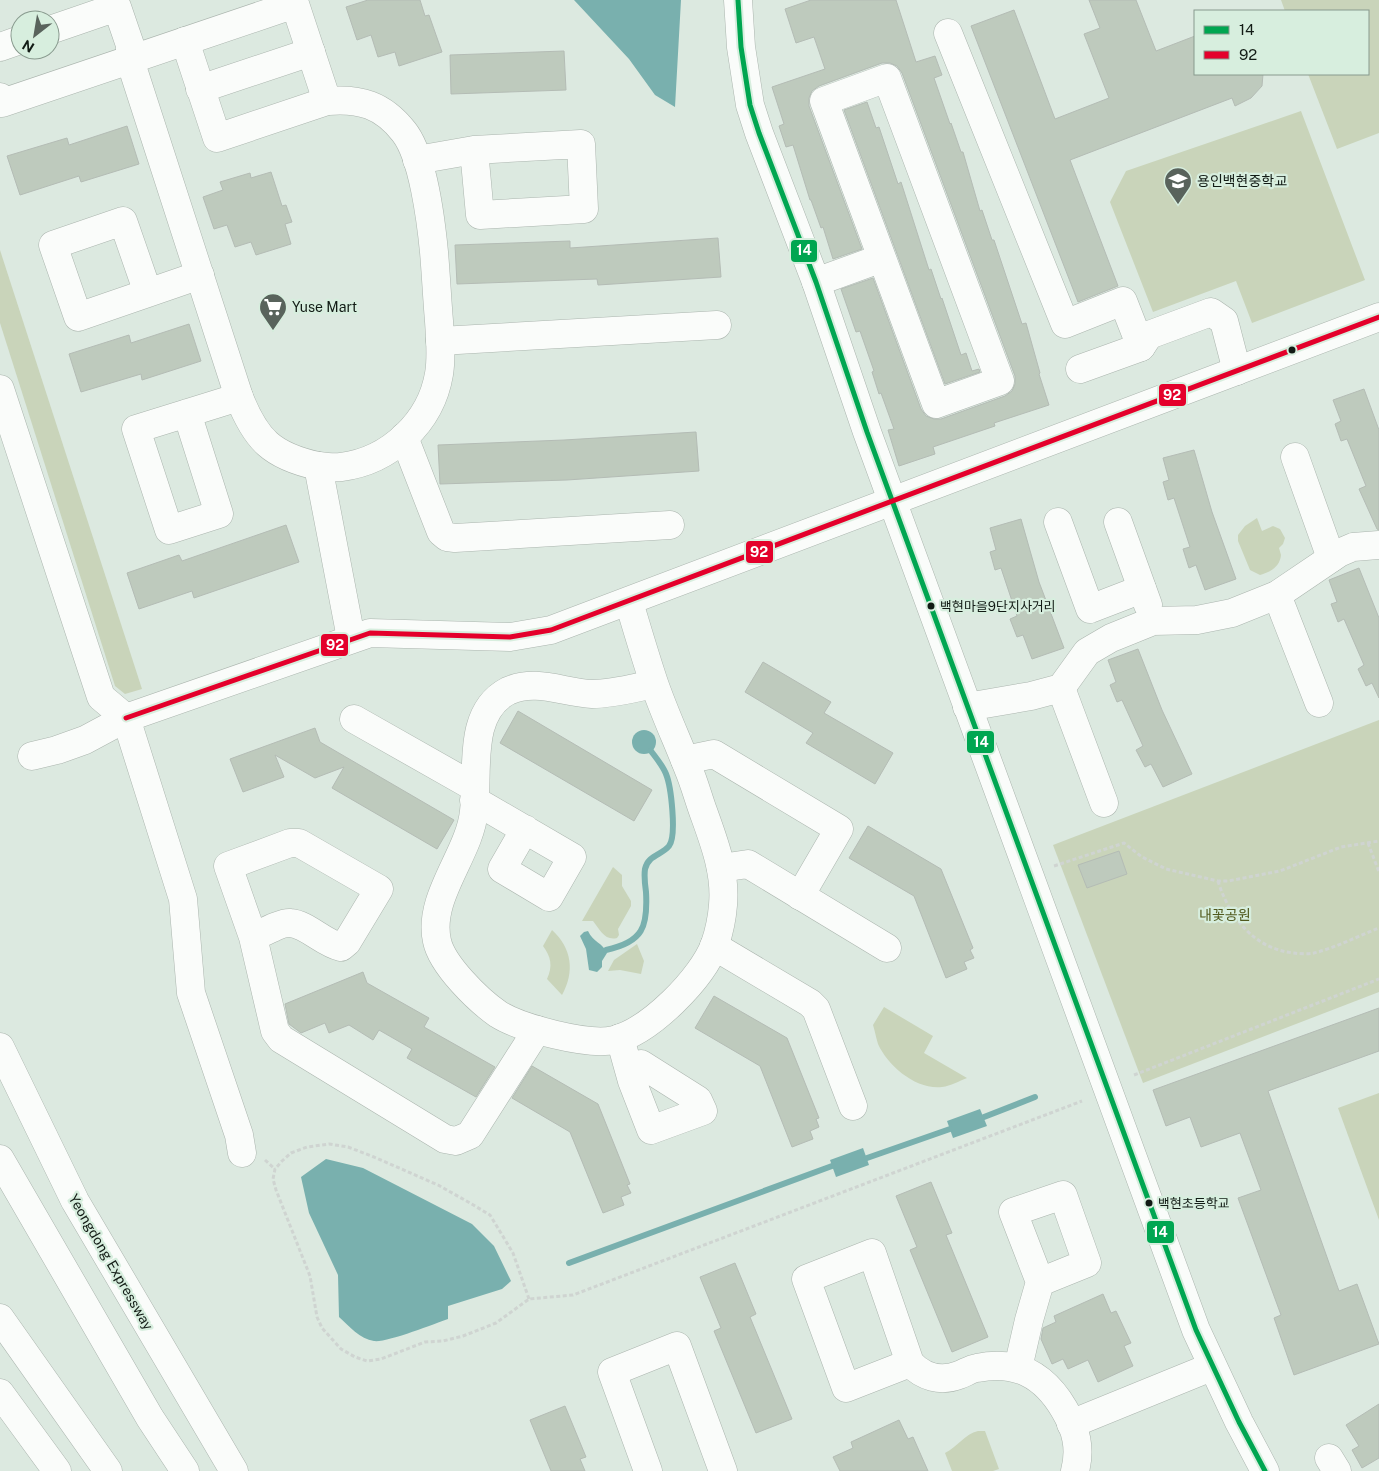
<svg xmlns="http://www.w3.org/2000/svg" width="1379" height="1471" viewBox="0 0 1379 1471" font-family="'Public Sans','Noto Sans KR',sans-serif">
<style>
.green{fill:#c9d4ba}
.water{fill:#79b0ae}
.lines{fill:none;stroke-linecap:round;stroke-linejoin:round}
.stream{stroke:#79b0ae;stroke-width:6}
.building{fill:#becabd;stroke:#b4bcb5}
.minor-casing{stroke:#abb5ae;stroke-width:29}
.highway-casing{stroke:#abb5ae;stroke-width:29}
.path{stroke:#cfd4d1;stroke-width:3;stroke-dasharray:4 2.5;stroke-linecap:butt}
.minor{stroke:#fafcfa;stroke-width:28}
.highway{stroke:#fafcfa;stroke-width:28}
.bus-1-casing{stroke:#d7eede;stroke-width:9}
.bus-2-casing{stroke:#d7eede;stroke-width:9}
.bus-1{stroke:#00a651;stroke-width:5}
.bus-2{stroke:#e4002b;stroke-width:5}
.bus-dot{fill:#121b15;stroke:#d7eede;stroke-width:2}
.labels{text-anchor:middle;stroke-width:4.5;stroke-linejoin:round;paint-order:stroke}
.bus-label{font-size:13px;fill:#121b15;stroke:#d7eede;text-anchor:start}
.poi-label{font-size:14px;fill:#121b15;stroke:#d7eede;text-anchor:start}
.park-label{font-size:14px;fill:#50591d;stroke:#d7eede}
.street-label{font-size:14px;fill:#121b15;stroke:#d7eede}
.line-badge{stroke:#d7eede;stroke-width:2}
.badge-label{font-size:14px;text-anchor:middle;font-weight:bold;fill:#fff}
</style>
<rect width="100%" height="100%" fill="#dce9e0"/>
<!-- green -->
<g class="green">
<path d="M1281 0H1379V133L1337 149 1308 74H1368V11H1285Z"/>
<path d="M1301 111 1365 280 1252 323 1236 281 1153 312 1110 202 1126 171Z"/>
<path d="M0 250 142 689 125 694 115 686 0 323Z"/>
<path d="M1257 518 1262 531 1273 526 1280 529 1285 538 1283 544 1279 548 1281 555C1280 567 1270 572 1260 575L1250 570 1238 541V535L1245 526Z"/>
<path d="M1379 720V992L1143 1083 1053 845Z"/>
<path d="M613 867 622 875V886L631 901V906L618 929 619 935 617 938C605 941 600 930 593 921H582Z"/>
<path d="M552 930C572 948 575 972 562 995L547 979C553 966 551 957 543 946Z"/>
<path d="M637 944 644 961 641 974 620 970 608 971 614 960Z"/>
<path d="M884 1007 933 1036 924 1053 967 1078C959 1081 951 1086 942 1087 916 1090 888 1066 878 1044 876 1038 875 1031 873 1025Z"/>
<path d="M1379 1093V1220L1338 1108Z"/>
<path d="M978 1431H985L999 1469 993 1471H952L945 1453C957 1447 965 1434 978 1431Z"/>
</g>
<!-- water -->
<g class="water">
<path d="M574 0H681L675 107 655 95 629 59Z"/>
<circle cx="644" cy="742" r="12"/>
<path d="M588 931C593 942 603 943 607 953L602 961V967L597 972 589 970 586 949 580 936 584 932Z"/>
<path d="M980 1109 987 1126 953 1138 947 1121Z"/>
<path d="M863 1148 869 1165 836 1177 830 1160Z"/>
<path d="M326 1159 363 1168 472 1224 494 1246 511 1281 502 1289 448 1306V1319C434 1324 386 1343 374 1341 360 1339 349 1326 339 1317L338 1275 309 1213 301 1177Z"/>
</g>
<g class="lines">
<!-- stream -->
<g class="stream">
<path d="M606 950C643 942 648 927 646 892 645 885 644 876 645 869 648 855 662 855 669 846 677 836 671 786 666 774 663 766 657 759 651 751"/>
<path d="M984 1117 1035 1097"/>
<path d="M867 1158 950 1129"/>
<path d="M569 1263 832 1166"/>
</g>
</g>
<!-- building -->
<g class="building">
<path d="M368 0H420L425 16 429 15 442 52 399 66 395 52 378 57 371 35 357 40 346 7Z"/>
<path d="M811 0H896L916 62 935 56 942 75 934 78 950 124 951 123 961 152H963L980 211 982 210 992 240H994L1022 324 1026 323 1040 373 1039 374 1049 405 994 423 995 426 933 447 935 454 899 466 888 430 894 429 881 393 879 394 872 372 874 371 860 331 856 332 841 289 873 278 921 409 926 416 934 419H941L1005 396 1012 391 1015 384V376L902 73 897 66 890 63H882L819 86 812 91 809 98V106L862 249 833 259 823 227 821 228 811 200H810L793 145 786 147 779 126 784 124 772 87 825 69 814 37 796 43 785 9Z"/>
<path d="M1089 0H1136L1156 51 1195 36V74H1263L1262 86 1251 98 1235 106 1232 98 1070 160 1118 286 1078 302 971 26 1014 10 1055 119 1109 98 1084 34 1100 28Z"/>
<path d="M564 51 566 90 451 94 450 55Z"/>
<path d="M867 102 876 128 879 127 898 184 901 182 929 270 931 269 941 299 942 298 961 355 966 353 972 371 979 369 980 372 945 384 844 110Z"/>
<path d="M127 126 139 164 81 182 79 176 20 195 7 156 67 138 69 145Z"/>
<path d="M271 172 282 206 286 205 292 222 285 224 291 244 256 255 251 242 235 247 227 225 214 229 203 197 223 190 220 182 250 173 251 178Z"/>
<path d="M718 238 721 277 598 285 597 279 457 284 455 245 570 241V248Z"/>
<path d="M189 324 201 361 142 380 141 374 81 392 69 354 129 335 131 343Z"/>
<path d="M1364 389 1379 430V530L1377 529 1359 489 1366 486 1347 439 1341 441 1335 424 1341 421 1333 400Z"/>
<path d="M696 432 699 471 567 480 440 484 438 445 564 440Z"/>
<path d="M1194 450 1212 512 1236 579 1205 590 1196 565 1189 568 1183 549 1190 547 1174 498 1168 500 1163 482 1169 480 1163 458Z"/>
<path d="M1021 519 1039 582 1064 648 1032 659 1023 635 1017 637 1010 619 1017 616 1001 568 995 570 990 552 996 550 990 528Z"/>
<path d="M286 525 299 562 194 598 192 591 139 609 127 573 179 555 182 561Z"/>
<path d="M1359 568 1379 618V698L1372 683 1366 686 1358 669 1364 665 1344 619 1338 622 1331 604 1337 602 1329 580Z"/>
<path d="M1138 649 1162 710 1192 774 1163 787 1151 764 1145 767 1136 750 1143 746 1122 700 1117 702 1110 685 1116 682 1108 660Z"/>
<path d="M763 662 831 702 824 713 893 753 875 784 806 743 813 733 745 692Z"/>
<path d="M518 711 652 790 634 821 500 743Z"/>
<path d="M315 728 320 742 454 820 437 849 332 788 344 767 315 778 275 755 284 777 243 792 230 759Z"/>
<path d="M868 826 941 869 973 948 970 950 974 958 964 962 967 969 946 978 914 896 849 858Z"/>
<path d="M1119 851 1127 874 1087 888 1078 865Z"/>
<path d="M363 972 367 983 429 1018 424 1027 495 1067 476 1097 407 1058 412 1049 379 1030 373 1040 349 1025 329 1033 325 1023 301 1033 289 1024 285 1004Z"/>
<path d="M714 996 787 1038 819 1118 816 1119 819 1127 810 1131 813 1139 792 1147 760 1066 695 1028Z"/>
<path d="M1379 1008V1051L1268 1091 1339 1291 1357 1284 1379 1344 1294 1375 1274 1318 1281 1315 1238 1198 1261 1190 1240 1133 1201 1147 1190 1117 1166 1126 1153 1090Z"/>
<path d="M532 1066 598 1104 630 1184 627 1185 631 1193 621 1197 624 1205 603 1213 570 1132 512 1098Z"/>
<path d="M931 1182 952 1233 946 1235 988 1337 952 1352 910 1250 917 1247 896 1196Z"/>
<path d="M735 1263 756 1314 750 1317 792 1419 756 1433 714 1331 721 1328 700 1277Z"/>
<path d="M1103 1294 1111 1313 1116 1311 1131 1343 1124 1346 1133 1366 1098 1382 1088 1360 1068 1369 1063 1359 1052 1364 1041 1339 1043 1328 1056 1322 1054 1316Z"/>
<path d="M1379 1404V1458L1362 1468 1352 1450 1359 1446 1346 1425Z"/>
<path d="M565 1406 586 1457 580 1459 585 1471H551L530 1420Z"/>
<path d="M899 1420 908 1439 913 1437 928 1471H840L833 1457 853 1448 851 1442Z"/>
</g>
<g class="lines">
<!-- minor casing -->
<g class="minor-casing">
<g id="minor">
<path d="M738 0 741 47 750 105 759 133 816 282 867 432 1196 1330 1239 1422 1265 1471"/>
<path d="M50 30 117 7 130 45V60L239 397C256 440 272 456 318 466L351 638"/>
<path d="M948 33 1065 324 1123 301 1141 347"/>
<path d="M185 41 217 138 327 101C360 98 383 105 404 132 423 156 431 221 434 252 436 275 437 298 439 321 440 338 442 357 439 374 431 422 390 461 341 467 334 468 326 467 318 466"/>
<path d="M0 47 20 40"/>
<path d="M200 89 311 52"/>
<path d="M0 97 2 103 295 4 327 101"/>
<path d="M417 160 474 150 581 144 584 209 480 215 474 150"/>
<path d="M816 282 882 258 936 404 1000 381 887 78 824 101 882 258"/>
<path d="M148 293 123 221 53 245 78 317 200 275"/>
<path d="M440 341 717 325"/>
<path d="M1080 369 1141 347 1149 335 1211 312 1224 321 1237 371"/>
<path d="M0 389 101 697 126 718 183 899 191 993 239 1135 242 1153"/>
<path d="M187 413 219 514 169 530 136 429 239 397"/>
<path d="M404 437 441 532 447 537 455 538 670 525"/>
<path d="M1295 457 1331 558"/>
<path d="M1058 522 1090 609 1142 589"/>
<path d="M1118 522 1148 605"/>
<path d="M1277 595 1319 703"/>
<path d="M629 602C637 629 645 656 654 683 664 712 677 740 688 768 694 782 698 797 703 811 714 842 726 872 723 905 722 918 719 932 715 944 702 979 650 1031 614 1040 588 1046 520 1028 498 1014 478 1000 442 965 437 941 427 897 470 854 474 811 479 773 466 713 508 691 536 678 564 693 592 694 613 694 634 688 654 684"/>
<path d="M1061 688 1104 803"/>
<path d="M967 707 1031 696 1061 688 1087 652 1111 638 1153 621 1197 620 1232 613 1277 595 1339 553 1353 547 1379 545"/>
<path d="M354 719 474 787"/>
<path d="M32 756 57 750 85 740 126 718 370 633 510 637 551 630C828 527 1103 421 1379 317"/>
<path d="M685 760 714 754 839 829 800 896"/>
<path d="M474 800 572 857 549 897 502 869 525 829"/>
<path d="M721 868 748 864 887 948"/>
<path d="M253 937C262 933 282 922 290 923 307 924 323 943 341 947L347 942 379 889 299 843H290L228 866 253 937 275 1031 281 1039 445 1139 456 1141 470 1135 537 1030"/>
<path d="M714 946 810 1003 816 1009 853 1106"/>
<path d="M620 1038 632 1081 651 1130 703 1111 698 1100 641 1064 629 1068"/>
<path d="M910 1363 846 1388 806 1279 872 1253 910 1363C923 1377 941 1382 959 1375 965 1373 970 1369 977 1368 1016 1360 1044 1375 1064 1409 1076 1429 1081 1448 1075 1471"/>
<path d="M1018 1368 1029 1320 1040 1282 1087 1263 1063 1195 1013 1212 1040 1282"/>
<path d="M1071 1424 1211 1367"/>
<path d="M1329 1458 1337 1471"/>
<path d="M648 1471 612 1372 677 1346 723 1471"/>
</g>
</g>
<!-- highway casing -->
<g class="highway-casing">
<g id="highway">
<path d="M0 1047 75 1201 234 1471"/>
<path d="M0 1159 150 1418 185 1471"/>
<path d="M0 1318 108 1471"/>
<path d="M0 1393 57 1471"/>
</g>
</g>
<!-- path -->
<g class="path">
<path d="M1368 843 1379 872"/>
<path d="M1054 866 1124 843 1142 857 1166 869 1218 881H1228L1280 871 1341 847 1379 841"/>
<path d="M1218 881C1229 917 1254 949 1294 953 1300 954 1308 954 1314 953 1335 948 1358 936 1379 928"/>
<path d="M1134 1075 1379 979"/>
<path d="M265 1160 275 1169"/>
<path d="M529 1299 513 1253 490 1215 470 1203 438 1185 374 1157 348 1147 329 1144 307 1147 291 1153 282 1161 275 1169 273 1179 276 1190 310 1276 317 1317 322 1328 341 1349 355 1357 367 1361 381 1359 425 1342 443 1341 463 1336 496 1323 529 1299 573 1295 1082 1101"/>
</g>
<!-- minor -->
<use href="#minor" class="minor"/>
<!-- highway -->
<use href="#highway" class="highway"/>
<!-- bus-1 casing -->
<g class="bus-1-casing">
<path id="bus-1" d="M738 0 741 47 750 105 759 133 816 282 867 432 1196 1330 1239 1422 1265 1471"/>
</g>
<!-- bus-2 casing -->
<g class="bus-2-casing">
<path id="bus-2" d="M126 718 370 633 510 637 551 630C828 527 1103 421 1379 317"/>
</g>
<!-- bus-1 -->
<use href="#bus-1" class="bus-1"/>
<!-- bus-2 -->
<use href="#bus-2" class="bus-2"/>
</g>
<!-- icons -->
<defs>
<g id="school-pin" transform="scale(1.4375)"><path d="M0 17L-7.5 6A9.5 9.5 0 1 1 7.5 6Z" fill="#59635c" stroke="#d7eede"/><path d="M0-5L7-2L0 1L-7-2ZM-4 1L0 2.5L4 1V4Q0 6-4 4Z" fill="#fff"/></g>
<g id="supermarket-pin" transform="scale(1.4375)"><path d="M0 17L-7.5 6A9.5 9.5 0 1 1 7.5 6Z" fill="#59635c" stroke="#d7eede"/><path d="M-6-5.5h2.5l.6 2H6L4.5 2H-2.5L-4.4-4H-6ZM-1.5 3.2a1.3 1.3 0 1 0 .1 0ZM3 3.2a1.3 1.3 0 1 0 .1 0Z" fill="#fff"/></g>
</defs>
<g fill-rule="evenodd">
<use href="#school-pin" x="1178" y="181"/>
<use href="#supermarket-pin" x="273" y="307"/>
</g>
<!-- markers -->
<g class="bus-dot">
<circle cx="1292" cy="350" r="4.5"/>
<circle cx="931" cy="606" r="4.5"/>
<circle cx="1149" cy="1203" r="4.5"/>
</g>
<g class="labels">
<!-- bus labels -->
<g class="bus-label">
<text x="940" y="611">백현마을9단지사거리</text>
<text x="1158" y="1208">백현초등학교</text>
</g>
<!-- poi labels -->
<g class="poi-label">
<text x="1197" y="186">용인백현중학교</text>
<text x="292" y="312">Yuse Mart</text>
</g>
<!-- park labels -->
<g class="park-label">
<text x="1225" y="920">내꽃공원</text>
</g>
<!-- street labels -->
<g class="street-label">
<text transform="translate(111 1262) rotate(60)" y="5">Yeongdong Expressway</text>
</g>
</g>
<g class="line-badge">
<rect x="790" y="239" width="28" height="24" rx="5" fill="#00a651"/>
<rect x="1158" y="383" width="29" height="24" rx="5" fill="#e4002b"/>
<rect x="745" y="540" width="29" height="24" rx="5" fill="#e4002b"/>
<rect x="320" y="633" width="29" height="24" rx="5" fill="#e4002b"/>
<rect x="966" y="730" width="29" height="24" rx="5" fill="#00a651"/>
<rect x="1146" y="1220" width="29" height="24" rx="5" fill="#00a651"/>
</g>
<g class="badge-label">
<text x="804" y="255">14</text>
<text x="1172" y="400">92</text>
<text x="759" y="557">92</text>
<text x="335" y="650">92</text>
<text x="981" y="747">14</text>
<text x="1160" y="1237">14</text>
</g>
<!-- legend -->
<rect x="1194" y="10" width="175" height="65" fill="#d7eede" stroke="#889a8e"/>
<rect x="1204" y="26" width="25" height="8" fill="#00a651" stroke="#889a8e"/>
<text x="1239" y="35" font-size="15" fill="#121b15">14</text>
<rect x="1204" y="51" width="25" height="8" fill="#e4002b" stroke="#889a8e"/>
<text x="1239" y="60" font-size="15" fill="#121b15">92</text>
<!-- north arrow -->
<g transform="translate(35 35) rotate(211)"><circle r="24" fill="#d7eede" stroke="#889a8e"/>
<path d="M0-4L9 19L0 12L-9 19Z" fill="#59635c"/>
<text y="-8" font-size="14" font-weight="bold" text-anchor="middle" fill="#121b15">N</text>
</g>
</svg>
